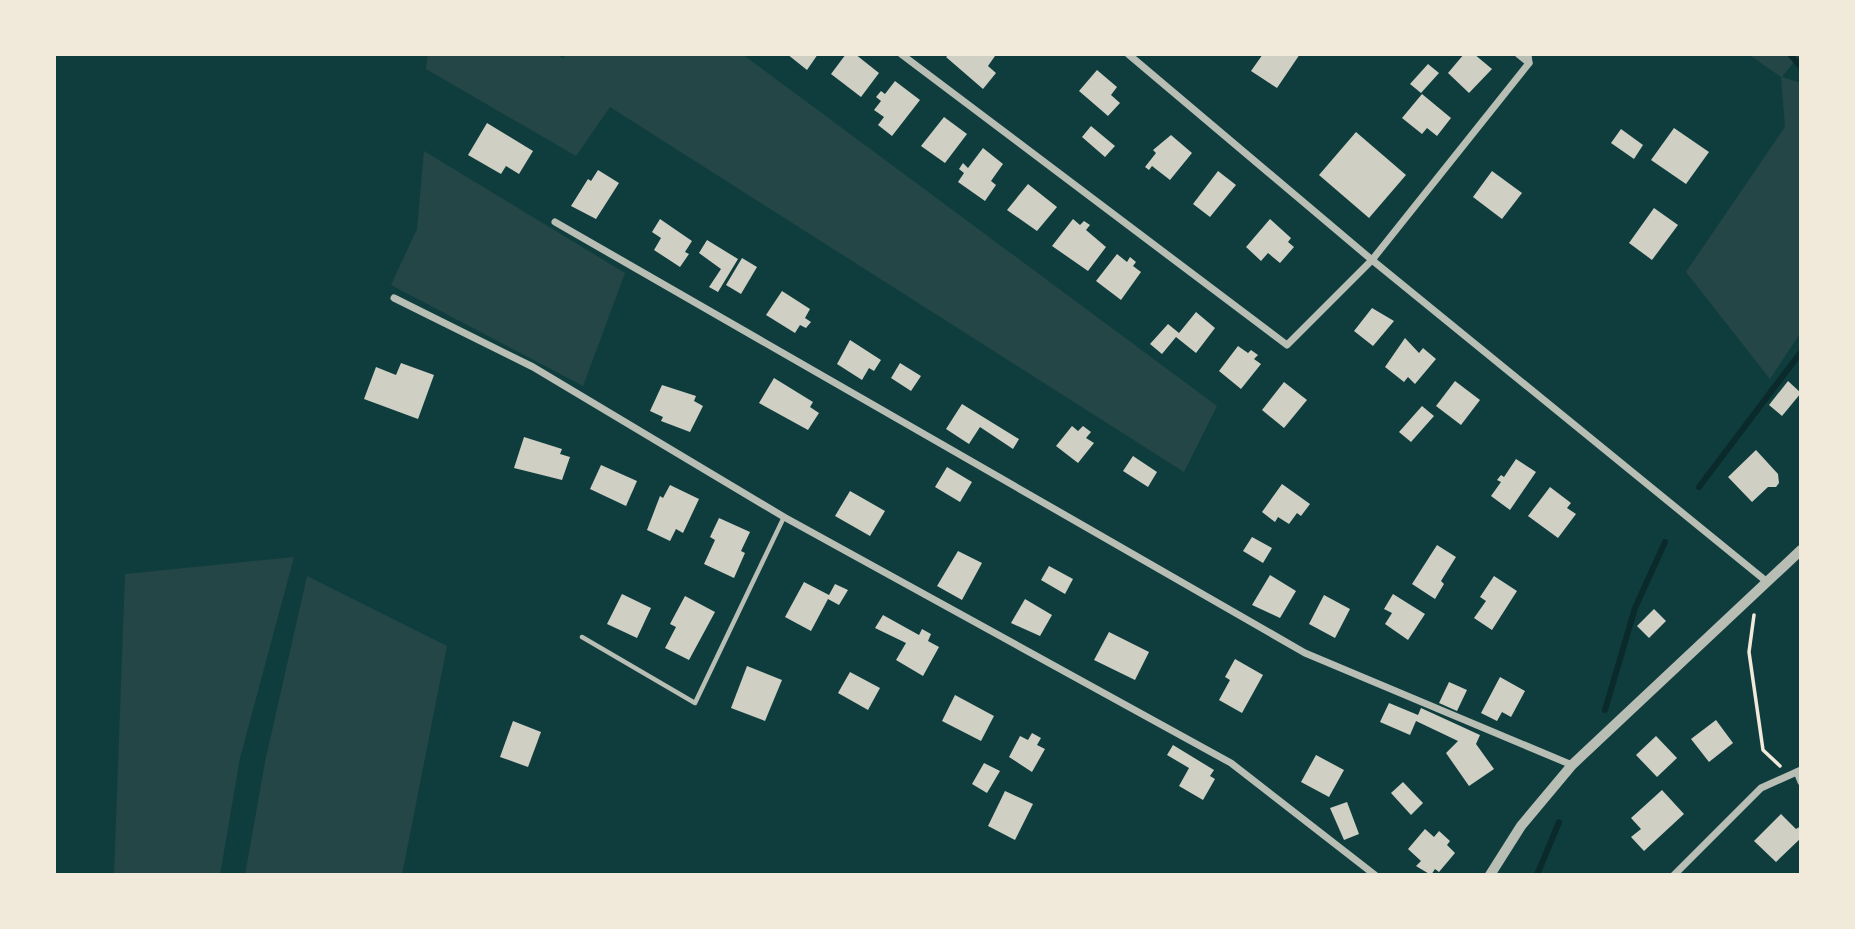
<svg xmlns="http://www.w3.org/2000/svg" width="1855" height="929" viewBox="0 0 1855 929" font-family="'Asap Condensed',sans-serif">
<style>
.green{fill:#244646}
.lines{fill:none;stroke-linecap:round;stroke-linejoin:round}
.stream{stroke:#0a2a2b;stroke-width:6}
.building{fill:#cfcfc3}
.path{stroke:#f1e9da;stroke-width:3.5}
.service{stroke:#b8beb3;stroke-width:4.5}
.minor{stroke:#b8beb3;stroke-width:7}
.tertiary{stroke:#b8beb3;stroke-width:10}
</style>
<rect width="100%" height="100%" fill="#0f3d3e"/>
<!-- green -->
<g class="green">
<path d="M428 54H557L563 59 566 54H742L1217 406 1184 472 610 107 576 156 426 69Z"/>
<path d="M1748 54H1800L1782 77 1801 83V332L1770 379 1686 272 1785 127 1781 77Z"/>
<path d="M424 151 625 273 583 386 391 285 417 229Z"/>
<path d="M294 557 240 758 220 875H114L125 574Z"/>
<path d="M307 576 447 646 402 875H245L265 762Z"/>
</g>
<g class="lines">
<!-- stream -->
<g class="stream">
<path d="M1790 54 1801 67"/>
<path d="M1699 487 1801 352"/>
<path d="M1605 710 1635 608 1665 542"/>
<path d="M1537 875 1559 822"/>
</g>
</g>
<!-- building -->
<g class="building">
<path d="M787 54H818L807 70Z"/>
<path d="M846 54H855L879 73 861 97 831 74Z"/>
<path d="M949 54H992L995 56 988 66 996 73 983 89 946 57Z"/>
<path d="M1263 54 1284 56 1300 54 1277 88 1251 71Z"/>
<path d="M1464 54H1474L1492 69 1469 93 1448 73Z"/>
<path d="M1428 64 1439 73 1421 93 1410 84Z"/>
<path d="M1097 70 1117 87 1111 95 1120 103 1108 116 1079 91Z"/>
<path d="M895 81 920 100 892 136 878 125 884 117 874 110 881 101 876 97 881 91 885 94Z"/>
<path d="M1422 94 1451 118 1437 136 1427 128 1422 134 1402 118Z"/>
<path d="M944 117 967 134 945 163 921 146Z"/>
<path d="M487 123 533 151 519 174 506 166 501 174 468 155Z"/>
<path d="M1091 126 1115 146 1105 157 1082 137Z"/>
<path d="M1674 128 1709 152 1686 184 1651 160Z"/>
<path d="M1621 129 1643 145 1634 159 1611 143Z"/>
<path d="M1356 132 1406 175 1369 218 1319 175Z"/>
<path d="M1171 135 1192 153 1170 180 1152 166 1149 170 1145 167 1156 153 1153 150Z"/>
<path d="M983 148 1003 164 991 181 996 185 985 201 958 182 964 173 959 169 963 163 968 168Z"/>
<path d="M598 170 619 183 596 219 571 206 588 179 591 181Z"/>
<path d="M1218 171 1236 185 1210 217 1193 204Z"/>
<path d="M1492 171 1522 193 1502 219 1473 197Z"/>
<path d="M1028 184 1057 207 1037 231 1007 210Z"/>
<path d="M1654 208 1678 225 1652 260 1629 243Z"/>
<path d="M660 219 692 241 685 252 689 254 680 267 654 250 661 238 652 232Z"/>
<path d="M1073 219 1080 225 1084 221 1090 225 1086 230 1106 247 1088 271 1052 246Z"/>
<path d="M1270 219 1291 238 1288 242 1294 247 1280 263 1268 253 1261 261 1246 247Z"/>
<path d="M707 240 738 259 718 292 709 287 721 269 699 253Z"/>
<path d="M1117 254 1127 262 1130 257 1136 262 1133 266 1141 272 1121 300 1096 281Z"/>
<path d="M742 258 757 267 741 294 726 285Z"/>
<path d="M782 291 810 309 805 318 811 322 806 328 800 325 795 333 766 315Z"/>
<path d="M1372 308 1394 321 1373 346 1354 331Z"/>
<path d="M1196 312 1215 328 1196 353 1176 337 1162 354 1150 344 1168 324 1179 333Z"/>
<path d="M1405 338 1419 353 1423 348 1436 359 1415 384 1408 377 1404 382 1385 367Z"/>
<path d="M850 340 881 360 874 371 869 368 862 380 837 364Z"/>
<path d="M1238 346 1248 353 1251 350 1258 355 1254 359 1261 364 1241 389 1219 371Z"/>
<path d="M401 363 434 375 418 419 364 399 376 367 396 375Z"/>
<path d="M900 363 921 376 911 391 891 378Z"/>
<path d="M774 378 813 402 810 407 819 413 808 430 759 403Z"/>
<path d="M1455 381 1480 400 1461 425 1436 406Z"/>
<path d="M1788 381 1801 393 1782 416 1769 405Z"/>
<path d="M1284 382 1307 400 1284 428 1262 410Z"/>
<path d="M662 385 696 396 694 401 703 406 690 432 661 421 663 417 650 411Z"/>
<path d="M962 404 1019 439 1013 449 980 427 969 444 946 429Z"/>
<path d="M1422 406 1434 416 1411 442 1399 432Z"/>
<path d="M1072 426 1078 431 1083 426 1091 432 1086 438 1094 443 1078 463 1056 446Z"/>
<path d="M524 437 562 449 560 454 570 457 562 480 514 468Z"/>
<path d="M1756 450 1778 474 1779 483 1776 487H1768L1752 502 1728 477Z"/>
<path d="M1133 456 1157 472 1148 487 1123 471Z"/>
<path d="M1516 459 1536 472 1510 510 1491 496 1501 482 1497 480 1501 475 1504 477Z"/>
<path d="M601 465 637 481 626 506 590 489Z"/>
<path d="M947 467 972 482 960 502 935 487Z"/>
<path d="M1282 484 1310 504 1301 516 1297 513 1289 524 1278 517 1275 522 1262 512Z"/>
<path d="M670 485 699 499 683 533 676 529 670 541 647 530 660 496 663 498Z"/>
<path d="M1550 487 1571 503 1567 508 1576 514 1558 538 1528 516Z"/>
<path d="M850 491 885 511 870 536 835 516Z"/>
<path d="M719 518 750 532 741 551 745 553 734 578 704 564 715 540 710 537Z"/>
<path d="M1252 537 1272 548 1263 563 1243 551Z"/>
<path d="M1437 545 1456 557 1441 581 1444 584 1435 599 1412 584Z"/>
<path d="M958 551 982 563 962 600 937 586Z"/>
<path d="M1049 566 1073 579 1065 594 1041 580Z"/>
<path d="M1270 575 1296 591 1280 618 1252 605Z"/>
<path d="M1494 576 1517 591 1492 630 1474 618 1486 601 1480 597Z"/>
<path d="M804 582 829 595 835 584 848 590 839 605 828 599 811 631 785 617Z"/>
<path d="M622 594 651 608 637 638 607 624Z"/>
<path d="M1393 594 1425 614 1408 640 1385 624 1392 613 1384 609Z"/>
<path d="M1324 595 1350 609 1335 638 1309 624Z"/>
<path d="M685 596 715 612 689 660 665 648 676 627 670 624Z"/>
<path d="M1025 599 1052 615 1040 636 1011 623Z"/>
<path d="M1654 609 1666 621 1649 638 1637 626Z"/>
<path d="M883 615 919 635 922 629 931 634 928 641 939 647 923 676 896 660 906 643 875 628Z"/>
<path d="M1109 632 1149 652 1135 680 1094 660Z"/>
<path d="M1235 659 1263 675 1242 713 1219 700 1230 680 1225 677Z"/>
<path d="M747 666 782 680 765 721 731 708Z"/>
<path d="M850 672 880 688 868 710 838 693Z"/>
<path d="M1500 677 1525 691 1511 717 1502 712 1497 721 1481 713Z"/>
<path d="M1449 682 1467 690 1457 711 1439 703Z"/>
<path d="M955 695 994 716 981 741 942 721Z"/>
<path d="M1389 703 1418 715 1421 708 1480 735 1476 744 1494 769 1469 786 1446 753 1458 741 1416 721 1410 735 1380 722Z"/>
<path d="M1716 720 1733 743 1709 762 1691 739Z"/>
<path d="M513 721 541 732 528 767 500 757Z"/>
<path d="M1032 733 1041 738 1037 745 1045 749 1032 772 1009 757 1020 736 1028 740Z"/>
<path d="M1656 736 1677 758 1657 777 1636 755Z"/>
<path d="M1173 745 1214 770 1210 776 1215 779 1203 800 1179 786 1189 768 1167 755Z"/>
<path d="M1316 755 1344 770 1329 797 1301 782Z"/>
<path d="M984 763 1000 771 987 793 972 784Z"/>
<path d="M1403 782 1423 803 1411 815 1391 793Z"/>
<path d="M1662 790 1684 814 1644 851 1631 837 1641 829 1631 818Z"/>
<path d="M1005 791 1033 804 1015 840 988 826Z"/>
<path d="M1347 802 1359 834 1344 840 1330 808Z"/>
<path d="M1781 814 1796 829 1801 826V838L1776 862 1754 841Z"/>
<path d="M1425 829 1434 837 1439 831 1450 841 1447 845 1455 853 1439 872 1435 869 1431 875 1416 866 1421 861 1408 849Z"/>
</g>
<g class="lines">
<!-- path -->
<path class="path" d="M1754 615 1749 652 1763 750 1780 766"/>
<!-- service -->
<path class="service" d="M582 637 695 703 784 517"/>
<!-- minor -->
<g class="minor">
<path d="M901 54 1287 345 1372 260 1529 63 1528 54"/>
<path d="M1128 54 1372 260 1766 581"/>
<path d="M1518 54 1529 63"/>
<path d="M555 222 1305 653 1572 765"/>
<path d="M394 298 533 367 784 517 1231 763 1375 875"/>
<path d="M1797 772 1801 782"/>
<path d="M1674 875 1761 788 1801 770"/>
</g>
<!-- tertiary -->
<path class="tertiary" d="M1490 875 1521 826 1572 765 1801 550"/>
</g>
<!-- border -->
<rect width="1855" height="929" fill="none" stroke="#f1e9da" stroke-width="112"/>
</svg>
